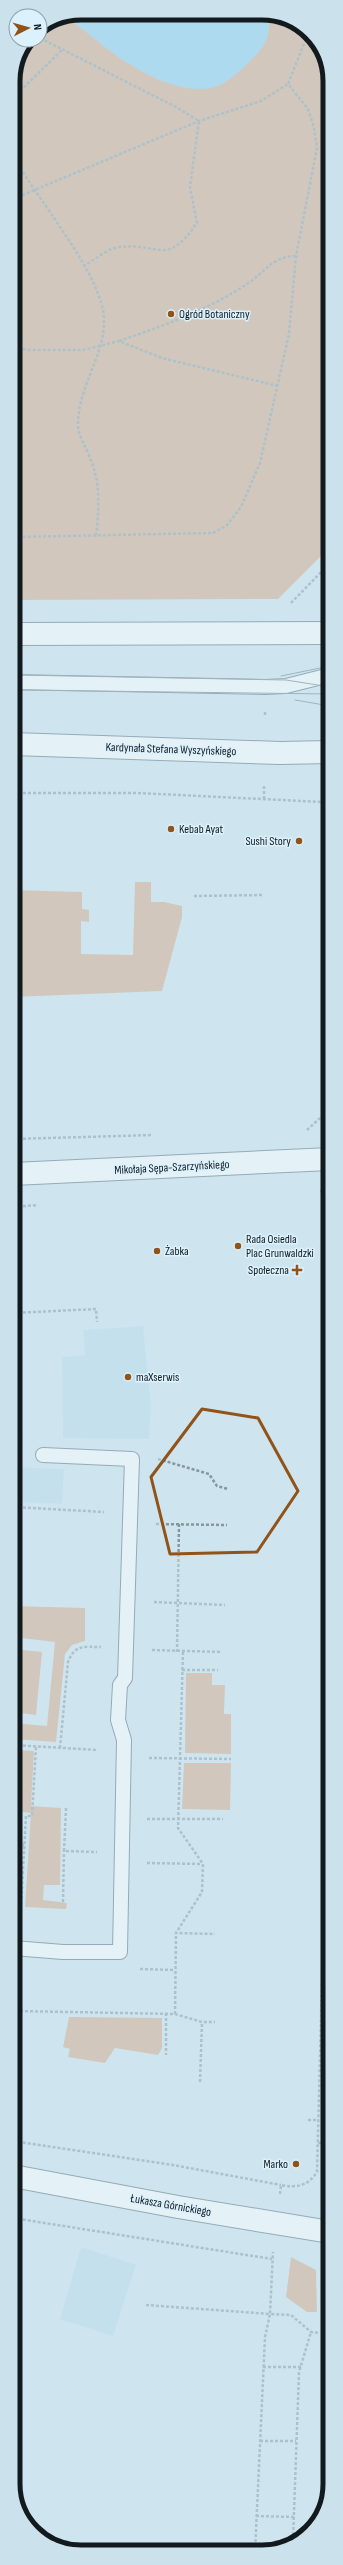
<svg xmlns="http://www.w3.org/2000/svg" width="343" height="2565" viewBox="0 0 343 2565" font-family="'Sofia Sans Condensed',sans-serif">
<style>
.built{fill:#bbd9e9}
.green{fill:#d6a37c}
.water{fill:#87cdef}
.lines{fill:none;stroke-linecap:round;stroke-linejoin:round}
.service-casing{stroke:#50646e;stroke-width:16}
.minor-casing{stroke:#50646e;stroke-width:24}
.secondary-casing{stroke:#50646e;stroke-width:24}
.path{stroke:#85969e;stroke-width:2.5;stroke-dasharray:3 2;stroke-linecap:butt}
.service{stroke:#fff;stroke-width:14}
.minor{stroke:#fff;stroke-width:22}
.secondary{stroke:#fff;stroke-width:22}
.tram{stroke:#68777e;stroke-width:1}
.marked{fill:none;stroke:#915317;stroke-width:3;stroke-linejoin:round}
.poi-dot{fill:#915317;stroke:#dbf2fe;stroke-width:1.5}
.labels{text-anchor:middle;stroke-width:3;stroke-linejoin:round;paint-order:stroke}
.poi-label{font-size:12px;fill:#121a1e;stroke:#dbf2fe;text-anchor:start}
.street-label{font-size:12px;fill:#121a1e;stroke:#dbf2fe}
.rim{fill:none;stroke:#121a1e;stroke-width:5}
</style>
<rect width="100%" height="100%" fill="#cee5f0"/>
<!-- built -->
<g class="built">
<path d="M143 1326 151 1407 149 1439 63 1438 62 1357 85 1355 83 1330Z"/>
<path d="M13 1467 64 1469 62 1504 13 1502Z"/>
<path d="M81 2247 136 2265 113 2336 60 2319Z"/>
</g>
<!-- green -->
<g class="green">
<path d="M280 15 313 36 330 76V547L278 599 13 600V80L18 55 28 40H40V28L55 18Z"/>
<path d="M135 882H151V902H164L182 906V917L162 991 13 997V890L82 892V909L89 910V922L81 921V954L133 955Z"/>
<path d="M13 1606 85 1608V1641L72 1645 65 1654 56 1742 13 1739V1723L47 1726 55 1642 13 1637Z"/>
<path d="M13 1649 42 1652 36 1715 13 1712Z"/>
<path d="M186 1673H212V1685H225L224 1714H231V1754L185 1753Z"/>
<path d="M13 1750 34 1751 31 1806 61 1808 60 1885H44L43 1900 67 1903 66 1909 25 1907 31 1813 22 1812 21 1820H18L16 1853H13Z"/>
<path d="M184 1763H231L230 1810 182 1809Z"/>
<path d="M69 2017 162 2018V2048L158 2055 115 2048 105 2063 68 2057 70 2049 63 2047Z"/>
<path d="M291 2257 316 2270 317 2312H307L286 2297Z"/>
</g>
<!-- water -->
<path class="water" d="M269 15C271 41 262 50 244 67 235 75 223 86 211 88 181 94 141 73 117 56 99 44 85 29 66 18Z"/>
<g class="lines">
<!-- service casing -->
<g class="service-casing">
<g id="service">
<path d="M13 682 265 687 286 686 330 675"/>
<path d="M13 1948 63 1952H120L124 1740 118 1720 120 1685 125 1678 132 1459 43 1455"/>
</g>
</g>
<!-- minor casing -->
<g class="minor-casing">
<g id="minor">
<path d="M13 1174 330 1159"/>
<path d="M13 2176 178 2207 330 2232"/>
</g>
</g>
<!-- secondary casing -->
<g class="secondary-casing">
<g id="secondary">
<path d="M13 634 330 633"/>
<path d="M13 744 280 753 330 752"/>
</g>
</g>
<!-- path -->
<g class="path">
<path d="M279 25 290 22"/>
<path d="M40 38 174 106 199 121 190 187 197 223C166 268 159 242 119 247 108 248 93 261 84 266"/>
<path d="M13 98 63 49"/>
<path d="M13 155C34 196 103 275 104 319 105 356 78 386 78 424 78 437 86 446 90 458 101 483 99 509 96 536"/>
<path d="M13 199 199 121 261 101 288 84"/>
<path d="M119 341C163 326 208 310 247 284 265 272 273 256 296 256"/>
<path d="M13 347 29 350H83L119 341 162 358 278 386"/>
<path d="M13 537 213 533 227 525 241 507 260 463 289 334 296 256 317 148 314 127 308 109 288 84 305 41V31"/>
<path d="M291 603 330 563"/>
<path d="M265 712V717"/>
<path d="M13 793H138L322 802 330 799"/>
<path d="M264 799V784"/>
<path d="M322 802 330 813"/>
<path d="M194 896 263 895"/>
<path d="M307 1130 330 1109"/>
<path d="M13 1139 153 1135"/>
<path d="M320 1191 330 1195"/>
<path d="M13 1207 38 1205"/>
<path d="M13 1313 96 1309 97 1322"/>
<path d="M17 1313 21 1441"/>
<path d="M158 1459 209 1474 217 1486 228 1489"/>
<path d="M13 1507 104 1512"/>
<path d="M156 1524 227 1525"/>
<path d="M154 1602 225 1605"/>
<path d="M152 1650 222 1652"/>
<path d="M177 1652 179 1524"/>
<path d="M183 1652 178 1828 203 1864 202 1892 176 1933 215 1934"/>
<path d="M182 1670H218"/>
<path d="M13 1745 98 1750"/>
<path d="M60 1748 68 1662C75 1644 84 1647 101 1647"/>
<path d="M149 1758 231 1759"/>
<path d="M66 1808 64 1851 97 1852"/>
<path d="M147 1819H223"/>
<path d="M13 1843 24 1845"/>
<path d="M147 1863 202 1864"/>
<path d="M63 1902 64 1851"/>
<path d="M20 1924 26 1816H32L36 1747"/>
<path d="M140 1969 175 1970"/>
<path d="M15 2011 175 2014 202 2022H215"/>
<path d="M166 2013V2055"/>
<path d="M175 2014 176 1933"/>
<path d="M13 2020 18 1975"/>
<path d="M200 2082 202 2022"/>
<path d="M308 2120H319"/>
<path d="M13 2141 173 2165 281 2185"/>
<path d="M318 2143H326"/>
<path d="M280 2194 281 2185C297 2188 308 2186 317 2172L330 1668"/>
<path d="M13 2218 272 2259"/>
<path d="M146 2305 270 2314 273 2252"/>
<path d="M263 2367H301"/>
<path d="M260 2441H296"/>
<path d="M256 2516 294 2517"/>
<path d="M293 2540 299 2372 311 2332"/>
<path d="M255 2552 265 2337 270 2314 291 2315 311 2332 319 2333"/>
</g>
<!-- service -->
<use href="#service" class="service"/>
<!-- minor -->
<use href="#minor" class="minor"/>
<!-- secondary -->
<use href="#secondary" class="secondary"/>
<!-- tram -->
<g class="tram">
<path d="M13 675 286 680 330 687"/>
<path d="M281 676 330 666"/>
<path d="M13 690 330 694"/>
<path d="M295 700 330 706"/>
</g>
</g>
<!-- marked area -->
<path d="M0 0H343V2565H0ZM202 1409 258 1418 298 1491 257 1552 170 1554 151 1477Z" fill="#cee5f0" fill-opacity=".55" fill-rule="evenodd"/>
<path class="marked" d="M202 1409 258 1418 298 1491 257 1552 170 1554 151 1477Z"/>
<!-- markers -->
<g class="poi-dot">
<circle cx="171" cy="314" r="4"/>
<circle cx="171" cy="829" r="4"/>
<circle cx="299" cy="841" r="4"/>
<circle cx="238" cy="1246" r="4"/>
<circle cx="157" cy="1251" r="4"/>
<path d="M295 1264h4v4h4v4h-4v4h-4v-4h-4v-4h4z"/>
<circle cx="128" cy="1377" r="4"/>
<circle cx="296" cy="2164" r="4"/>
</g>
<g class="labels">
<!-- poi labels -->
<g class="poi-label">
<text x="179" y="318">Ogród Botaniczny</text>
<text x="179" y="833">Kebab Ayat</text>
<text x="291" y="845" text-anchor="end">Sushi Story</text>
<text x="246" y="1243">Rada Osiedla<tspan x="246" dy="14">Plac Grunwaldzki</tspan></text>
<text x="165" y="1255">Żabka</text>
<text x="289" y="1274" text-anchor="end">Społeczna</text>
<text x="136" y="1381">maXserwis</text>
<text x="288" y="2168" text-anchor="end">Marko</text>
</g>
<!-- street labels -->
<g class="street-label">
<text transform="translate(171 749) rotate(2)" y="4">Kardynała Stefana Wyszyńskiego</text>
<text transform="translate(172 1167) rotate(-3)" y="4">Mikołaja Sępa-Szarzyńskiego</text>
<text transform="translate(171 2205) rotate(10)" y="4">Łukasza Górnickiego</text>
</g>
</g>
<!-- crop -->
<path d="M0 0H343V2565H0ZM81 20H262A61 61 0 0 1 323 81V2484A61 61 0 0 1 262 2545H81A61 61 0 0 1 20 2484V81A61 61 0 0 1 81 20Z" fill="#cbe1ec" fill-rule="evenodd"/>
<path class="rim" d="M81 20H262A61 61 0 0 1 323 81V2484A61 61 0 0 1 262 2545H81A61 61 0 0 1 20 2484V81A61 61 0 0 1 81 20Z"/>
<!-- north arrow -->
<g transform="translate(28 28) rotate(84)"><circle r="19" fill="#dbf2fe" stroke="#8b9ca4"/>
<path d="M0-3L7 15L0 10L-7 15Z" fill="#915317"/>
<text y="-6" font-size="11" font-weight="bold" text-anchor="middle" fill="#121a1e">N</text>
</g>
</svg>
